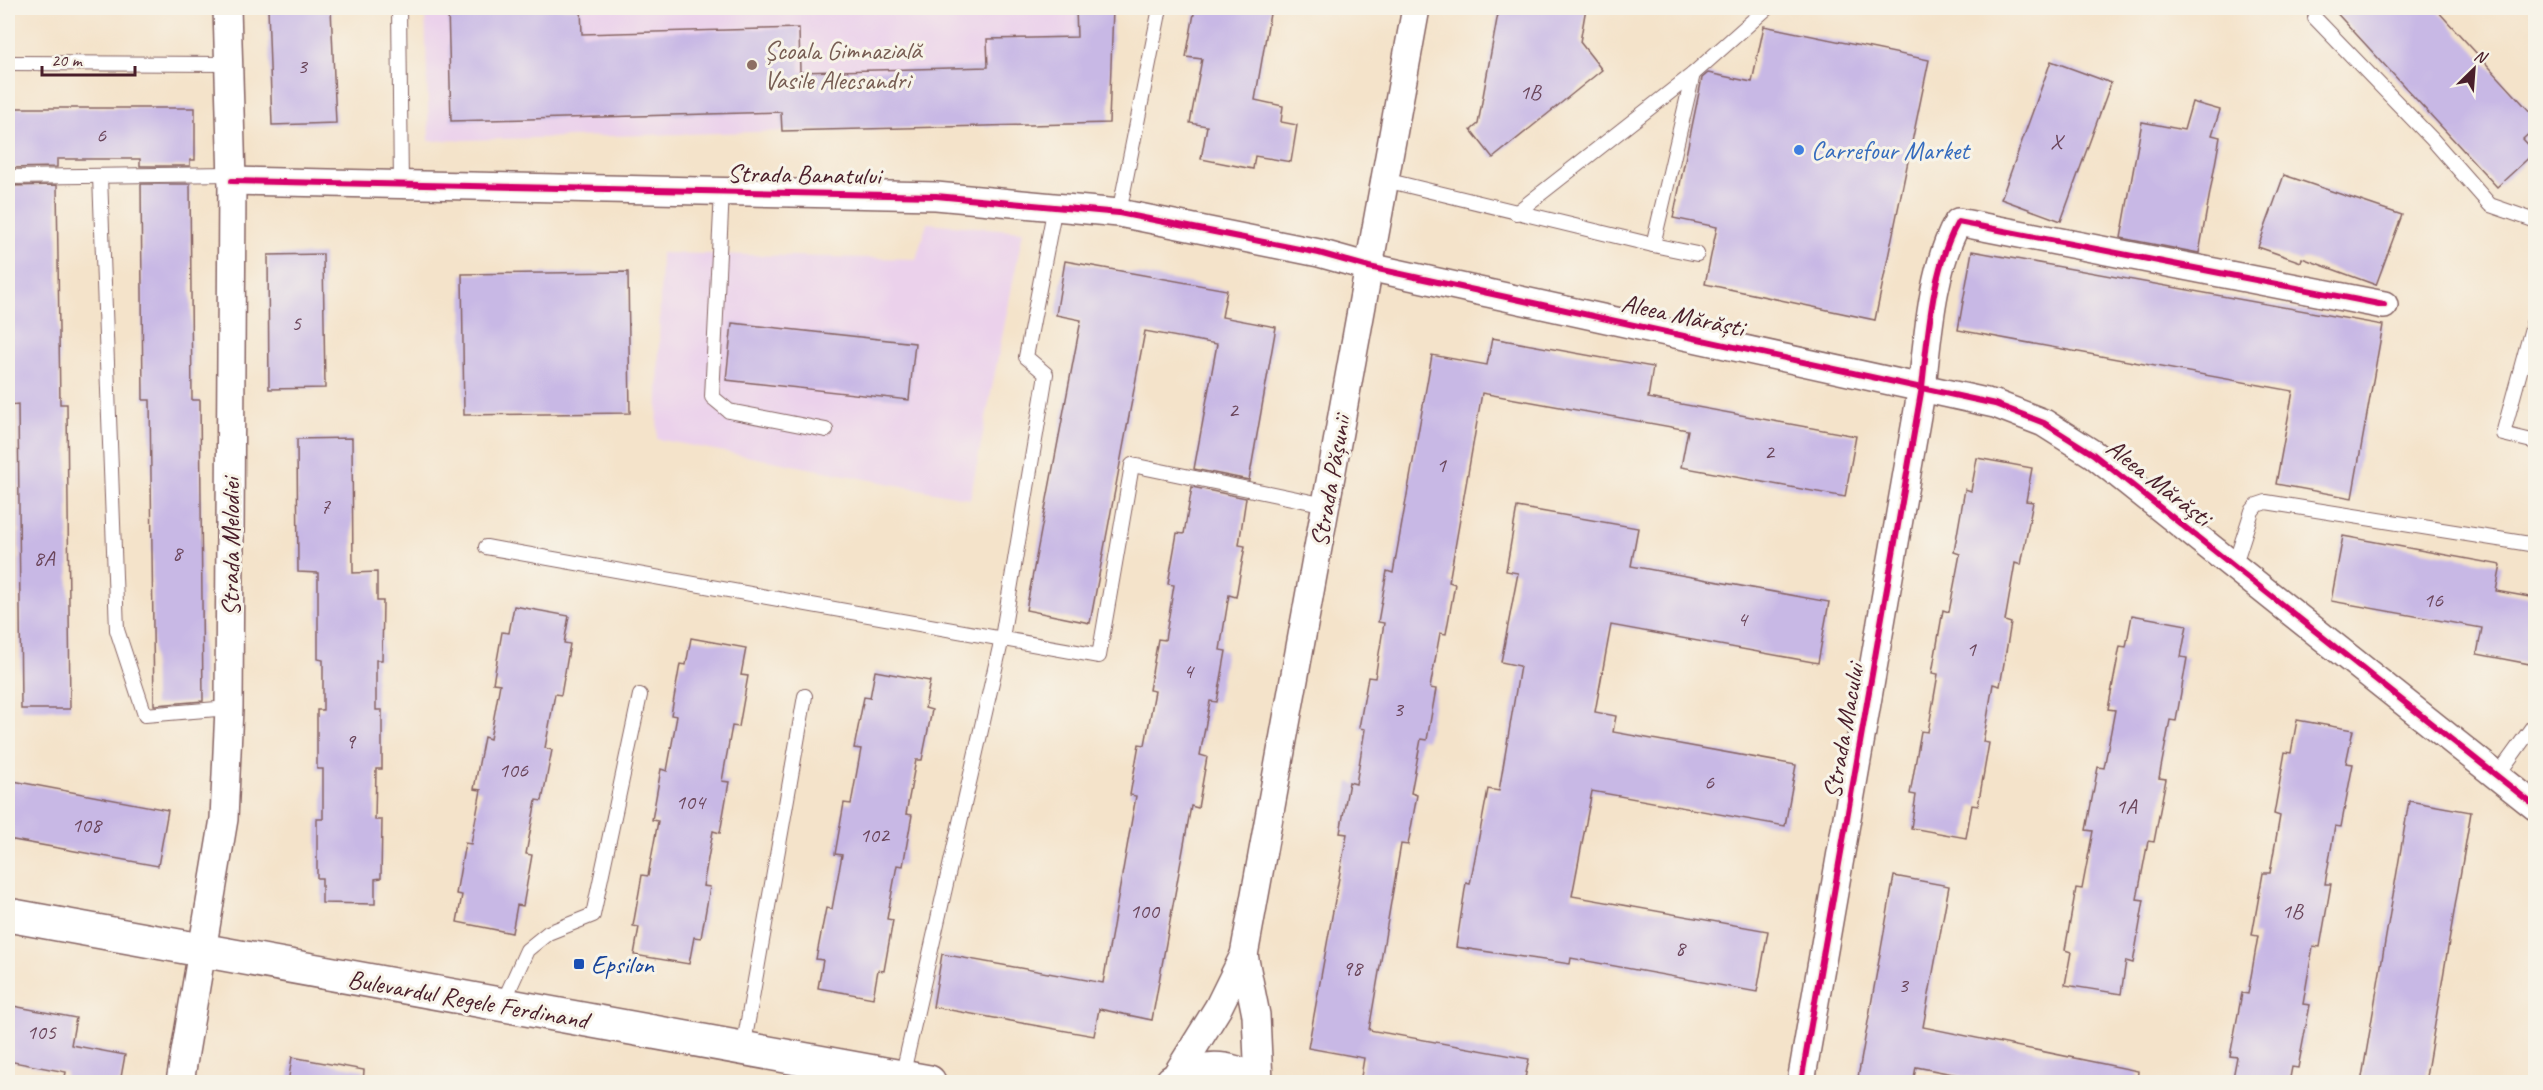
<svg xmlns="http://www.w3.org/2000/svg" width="2543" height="1090" viewBox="0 0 2543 1090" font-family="Caveat,sans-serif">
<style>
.built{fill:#ebd1eb}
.building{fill:#c8b8e5}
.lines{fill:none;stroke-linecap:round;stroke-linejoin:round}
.lane-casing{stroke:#866463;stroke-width:16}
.street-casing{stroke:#866463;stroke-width:30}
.primary-casing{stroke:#866463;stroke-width:36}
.lane{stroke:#fff;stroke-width:14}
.street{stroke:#fff;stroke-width:27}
.primary{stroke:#fff;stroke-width:33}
.cycleway-casing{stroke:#f7f3e8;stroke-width:10}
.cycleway{stroke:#d6006c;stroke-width:6}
.education-dot{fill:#8d6e63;stroke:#f7f3e8;stroke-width:2}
.shop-dot{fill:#3f7fe0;stroke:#f7f3e8;stroke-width:2}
.transit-dot{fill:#1a4fb4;stroke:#f7f3e8;stroke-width:2}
.labels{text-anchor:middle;stroke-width:6;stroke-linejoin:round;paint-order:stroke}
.number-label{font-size:22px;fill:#6a455a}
.education-label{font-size:26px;fill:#785e54;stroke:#f7f3e8;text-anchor:start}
.shop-label{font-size:26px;fill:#366cbe;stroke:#f7f3e8;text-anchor:start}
.street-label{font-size:26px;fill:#4a1f2b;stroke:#f7f3e8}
.transit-label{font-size:26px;fill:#164399;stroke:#f7f3e8;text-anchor:start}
</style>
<rect width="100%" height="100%" fill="#f7f3e8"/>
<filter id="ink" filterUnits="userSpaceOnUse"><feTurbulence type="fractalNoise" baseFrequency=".0167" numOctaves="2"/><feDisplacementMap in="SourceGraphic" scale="12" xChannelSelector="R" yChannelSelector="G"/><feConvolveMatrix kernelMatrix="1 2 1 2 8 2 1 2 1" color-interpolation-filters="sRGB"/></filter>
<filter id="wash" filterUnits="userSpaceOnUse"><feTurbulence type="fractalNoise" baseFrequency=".008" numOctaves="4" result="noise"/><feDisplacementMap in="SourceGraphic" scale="24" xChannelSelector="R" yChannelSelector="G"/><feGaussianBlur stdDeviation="1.35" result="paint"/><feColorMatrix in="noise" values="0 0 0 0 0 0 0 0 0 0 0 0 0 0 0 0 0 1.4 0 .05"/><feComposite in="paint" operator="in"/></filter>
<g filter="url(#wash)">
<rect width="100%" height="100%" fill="#f4e3ca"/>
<!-- built -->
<g class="built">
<path d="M425 8H1076L1080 123 429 141Z"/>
<path d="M927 223 1023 231 970 499 657 439 661 253 916 259Z"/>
</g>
<g id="blocks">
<!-- building -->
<g class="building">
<path d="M268 8H331L336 123 272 125Z"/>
<path d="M448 8H581L582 34 799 28 800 72 988 67 987 39 1077 37 1076 8H1113L1109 123 782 131 781 112 451 121Z"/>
<path d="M1195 8H1271L1255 100 1283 106 1281 122 1297 125 1291 162 1255 156 1253 169 1201 159 1207 126 1190 123 1202 59 1186 57Z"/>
<path d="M1499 8H1586L1580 42 1602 70 1493 158 1471 130 1478 124Z"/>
<path d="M2332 8H2435L2535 117V128L2523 139 2535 152 2497 187Z"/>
<path d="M1764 26 1929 60 1875 320 1705 284 1717 227 1673 218 1702 78 1708 73 1752 82Z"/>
<path d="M2051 61 2111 83 2061 221 2001 199Z"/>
<path d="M2192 102 2220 110 2212 135 2220 137 2199 253 2121 238 2142 122 2184 130Z"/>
<path d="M8 108H195V160H190V166H140V159H57V167L8 168Z"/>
<path d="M2284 175 2402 215 2376 285 2302 258 2301 262 2258 247Z"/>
<path d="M141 184H190L192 400H200L203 701 156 705H154L150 400H143Z"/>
<path d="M57 185 60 404H67L70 709H21L18 404 10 405 8 186Z"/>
<path d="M1972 251 2383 325 2352 498 2276 484 2293 391 1958 330Z"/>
<path d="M323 254 325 388 269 389 268 255Z"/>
<path d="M1065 261 1227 290 1222 317 1276 327 1249 480 1194 469 1217 344 1145 331 1090 623 1026 610 1081 320 1056 315Z"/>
<path d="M628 272 630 413 464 415 462 274Z"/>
<path d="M732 323 915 343 909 400 726 380Z"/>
<path d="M1492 338 1653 367 1648 398 1856 436 1845 497 1681 467 1688 430 1482 393 1449 582 1455 584 1446 634 1440 633 1430 688 1436 689 1427 740 1421 739 1411 793 1417 795 1408 845 1401 844 1369 1030 1529 1059 1524 1083H1360L1364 1058 1308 1048 1347 834 1340 833 1349 782 1356 784 1365 729 1359 728 1368 677 1375 678 1384 623 1378 622 1387 571 1393 573 1432 355 1487 365Z"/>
<path d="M352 438 353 573 377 572V601H383L382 660H376V710H382V769H376L375 820H382L381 878 375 879V904L322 903V878H317V819H323V769H317V710H323V660L318 659V573L298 572 297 439Z"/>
<path d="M1977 458 2032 468 2026 501 2033 502 2021 565 2015 563 2005 621 2011 623 2000 686 1993 684 1983 742 1989 743 1978 806 1972 805 1966 838 1911 828 1916 795 1910 794 1921 731 1928 732 1938 674 1932 673 1943 610 1949 612 1960 554 1954 552 1965 489 1971 491Z"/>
<path d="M1192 487 1246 498 1239 545 1245 546 1236 597 1229 595 1220 650 1226 651 1217 702 1210 701 1200 755 1207 757 1198 808 1191 806 1152 1020 1099 1009 1094 1036 933 1007 942 954 1103 983 1136 796 1130 795 1139 744 1145 745 1155 691 1149 690 1158 639 1165 640 1174 585 1168 584 1177 533 1184 534Z"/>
<path d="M1517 507 1638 528 1631 566 1829 602 1818 663 1611 625 1595 712 1616 716 1613 732 1796 765 1785 826 1592 791 1572 896 1768 931 1757 992 1571 958 1570 964 1456 947 1466 883 1470 884 1488 789 1499 791 1520 666 1501 662 1518 573 1506 571Z"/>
<path d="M2343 536 2501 565 2496 591 2535 598V665L2477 654 2482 628 2331 601Z"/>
<path d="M514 606 569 616 564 643 570 644 561 695 555 694 545 748 552 750 542 801 536 800 526 854 532 855 523 906 517 905 512 933 457 922 462 895 456 894 465 843 471 844 481 790 474 789 484 737 490 739 500 684 493 683 502 632 509 633Z"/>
<path d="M2132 615 2187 625 2181 657 2187 658 2176 721 2170 720 2159 778 2166 779 2154 842 2148 841 2137 899 2144 900 2133 963 2126 961 2121 994 2065 985 2071 952 2065 950 2076 888 2082 889 2093 831 2086 830 2098 767 2104 768 2115 710 2108 709 2120 646 2126 647Z"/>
<path d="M691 638 746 648 741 675 748 676 739 727 732 726 722 781 729 782 720 833 713 831 703 886 710 887 701 938 694 937 689 964 634 955 639 927 633 926 642 875 648 876 658 821 652 820 661 769 667 771 677 716 671 715 680 664 686 665Z"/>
<path d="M875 671 930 681 925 708 932 710 922 760H916L906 814 912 815 903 866 897 865 887 919 893 920 884 971 878 970 873 998 818 988 823 960 816 959 826 908 832 909 842 855 835 854 844 803 851 804 861 749 854 748 864 697 870 698Z"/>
<path d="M2297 720 2353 730 2346 763 2353 764 2341 827 2335 826 2325 884H2331L2320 947 2313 946 2303 1004 2310 1005 2298 1068 2292 1067 2289 1083H2232L2237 1057 2230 1056 2242 993 2248 994 2258 936 2252 935 2263 873H2270L2280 816 2274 814 2285 752 2291 753Z"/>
<path d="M8 780 168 810 158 866 8 839Z"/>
<path d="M2409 801 2471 812 2425 1083H2361Z"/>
<path d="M1894 876 1949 886 1923 1027 2138 1071 2137 1083H1999L1916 1067 1913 1083H1857Z"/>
<path d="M8 1005 76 1018 71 1045 125 1055 120 1083H64L66 1072 8 1061Z"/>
<path d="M292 1057 364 1070 363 1083H288Z"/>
</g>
</g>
</g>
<g filter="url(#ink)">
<use href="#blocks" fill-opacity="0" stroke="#866463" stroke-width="1.5"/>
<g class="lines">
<!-- lane casing -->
<g class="lane-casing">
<g id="lane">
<path d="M399 8 401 185"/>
<path d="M2315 18 2432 139 2490 205 2536 221"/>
<path d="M8 63 229 64"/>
<path d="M1693 74 1653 245 1697 254"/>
<path d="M100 176 117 630 145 715 229 708"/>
<path d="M8 177 232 174"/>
<path d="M1385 180 1653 245"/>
<path d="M722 191 712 397 729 411 826 430"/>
<path d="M1119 213 1160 8"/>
<path d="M1516 213 1693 74 1767 8"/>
<path d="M2536 313 2503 434 2536 442"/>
<path d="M486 547 1099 656 1132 465 1326 505"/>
<path d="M2234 567 2252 511 2257 505 2266 502 2536 545"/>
<path d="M2497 776 2536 722"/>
<path d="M502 1005 527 950 548 933 593 915 640 695"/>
<path d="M743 1049 805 696"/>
<path d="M902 1077 1002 638 1046 374 1026 357 1055 206"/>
</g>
</g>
<!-- street casing -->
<g class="street-casing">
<g id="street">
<path d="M232 181 936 196 1119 213 1319 253 1369 267 1995 404 2044 423 2093 454 2536 807"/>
<path d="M1244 955 1256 1015 1259 1082"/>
<path d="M180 1082 224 819 229 708 232 181 227 8"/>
<path d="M1172 1082 1218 1008 1244 955 1416 8"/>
<path d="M1801 1082 1922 387C1928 335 1932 268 1958 222L2384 305"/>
</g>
</g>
<!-- primary casing -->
<g class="primary-casing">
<g id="primary">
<path d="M8 915 929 1082"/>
<path d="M1172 1082C1200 1066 1227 1064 1255 1082"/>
</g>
</g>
<!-- lane -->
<use href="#lane" class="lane"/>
<!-- street -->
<use href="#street" class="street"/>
<!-- primary -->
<use href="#primary" class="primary"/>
<!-- cycleway casing -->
<g class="cycleway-casing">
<g id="cycleway">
<path d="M232 181 936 196 1119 213 1319 253 1369 267 1995 404 2044 423 2093 454 2536 807"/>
<path d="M1801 1082 1922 387C1928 335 1932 268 1958 222L2384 305"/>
</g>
</g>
<!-- cycleway -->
<use href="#cycleway" class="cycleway"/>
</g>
</g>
<!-- markers -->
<circle class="education-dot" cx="752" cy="65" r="6"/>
<circle class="shop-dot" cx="1799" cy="150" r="6"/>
<rect class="transit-dot" x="573" y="958" width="12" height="12" rx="3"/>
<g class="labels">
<!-- number labels -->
<g class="number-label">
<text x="302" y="73">3</text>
<text x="1530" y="99">1B</text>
<text x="101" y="142">6</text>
<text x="2056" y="149">X</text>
<text x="296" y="330">5</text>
<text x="1233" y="417">2</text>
<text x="1769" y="459">2</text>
<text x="1441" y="472">1</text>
<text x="325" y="513">7</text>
<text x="177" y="560">8</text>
<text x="44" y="565">8A</text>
<text x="2433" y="607">16</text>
<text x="1742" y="626">4</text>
<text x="1971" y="656">1</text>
<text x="1188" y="678">4</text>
<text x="1398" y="716">3</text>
<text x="350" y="748">9</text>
<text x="513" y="777">106</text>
<text x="1709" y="789">6</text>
<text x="690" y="809">104</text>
<text x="2126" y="813">1A</text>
<text x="86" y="832">108</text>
<text x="874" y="842">102</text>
<text x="1144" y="918">100</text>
<text x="2292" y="918">1B</text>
<text x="1680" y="955">8</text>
<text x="1352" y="975">98</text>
<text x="1903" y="992">3</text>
<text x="41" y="1039">105</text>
</g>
<!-- education labels -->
<g class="education-label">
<text x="764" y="59">Școala Gimnazială<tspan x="764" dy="30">Vasile Alecsandri</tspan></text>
</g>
<!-- shop labels -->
<g class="shop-label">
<text x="1811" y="159">Carrefour Market</text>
</g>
<!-- street labels -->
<g class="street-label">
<text transform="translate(804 174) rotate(1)" y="9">Strada Banatului</text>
<text transform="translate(1683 315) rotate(12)" y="9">Aleea Mărăști</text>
<text transform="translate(1330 481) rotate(-80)" y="9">Strada Pășunii</text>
<text transform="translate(2159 482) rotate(38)" y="9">Aleea Mărăști</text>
<text transform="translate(230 547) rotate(-90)" y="9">Strada Melodiei</text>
<text transform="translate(1843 731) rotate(-80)" y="9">Strada Macului</text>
<text transform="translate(468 999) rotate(10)" y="9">Bulevardul Regele Ferdinand</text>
</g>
<!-- transit labels -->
<g class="transit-label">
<text x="591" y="973">Epsilon</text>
</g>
</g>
<!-- margin -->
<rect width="2543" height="1090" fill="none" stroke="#f7f3e8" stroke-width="30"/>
<!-- north arrow -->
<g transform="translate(2474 69) rotate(25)" stroke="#f7f3e8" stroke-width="4.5" paint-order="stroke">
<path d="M0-4.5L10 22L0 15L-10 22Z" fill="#4a1f2b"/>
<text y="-9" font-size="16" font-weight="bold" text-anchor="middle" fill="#4a1f2b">N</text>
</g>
<!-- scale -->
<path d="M42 66v9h93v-9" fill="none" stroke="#4a1f2b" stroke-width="3"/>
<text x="51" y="66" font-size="18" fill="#4a1f2b" stroke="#f7f3e8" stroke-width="4.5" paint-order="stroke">20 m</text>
</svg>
